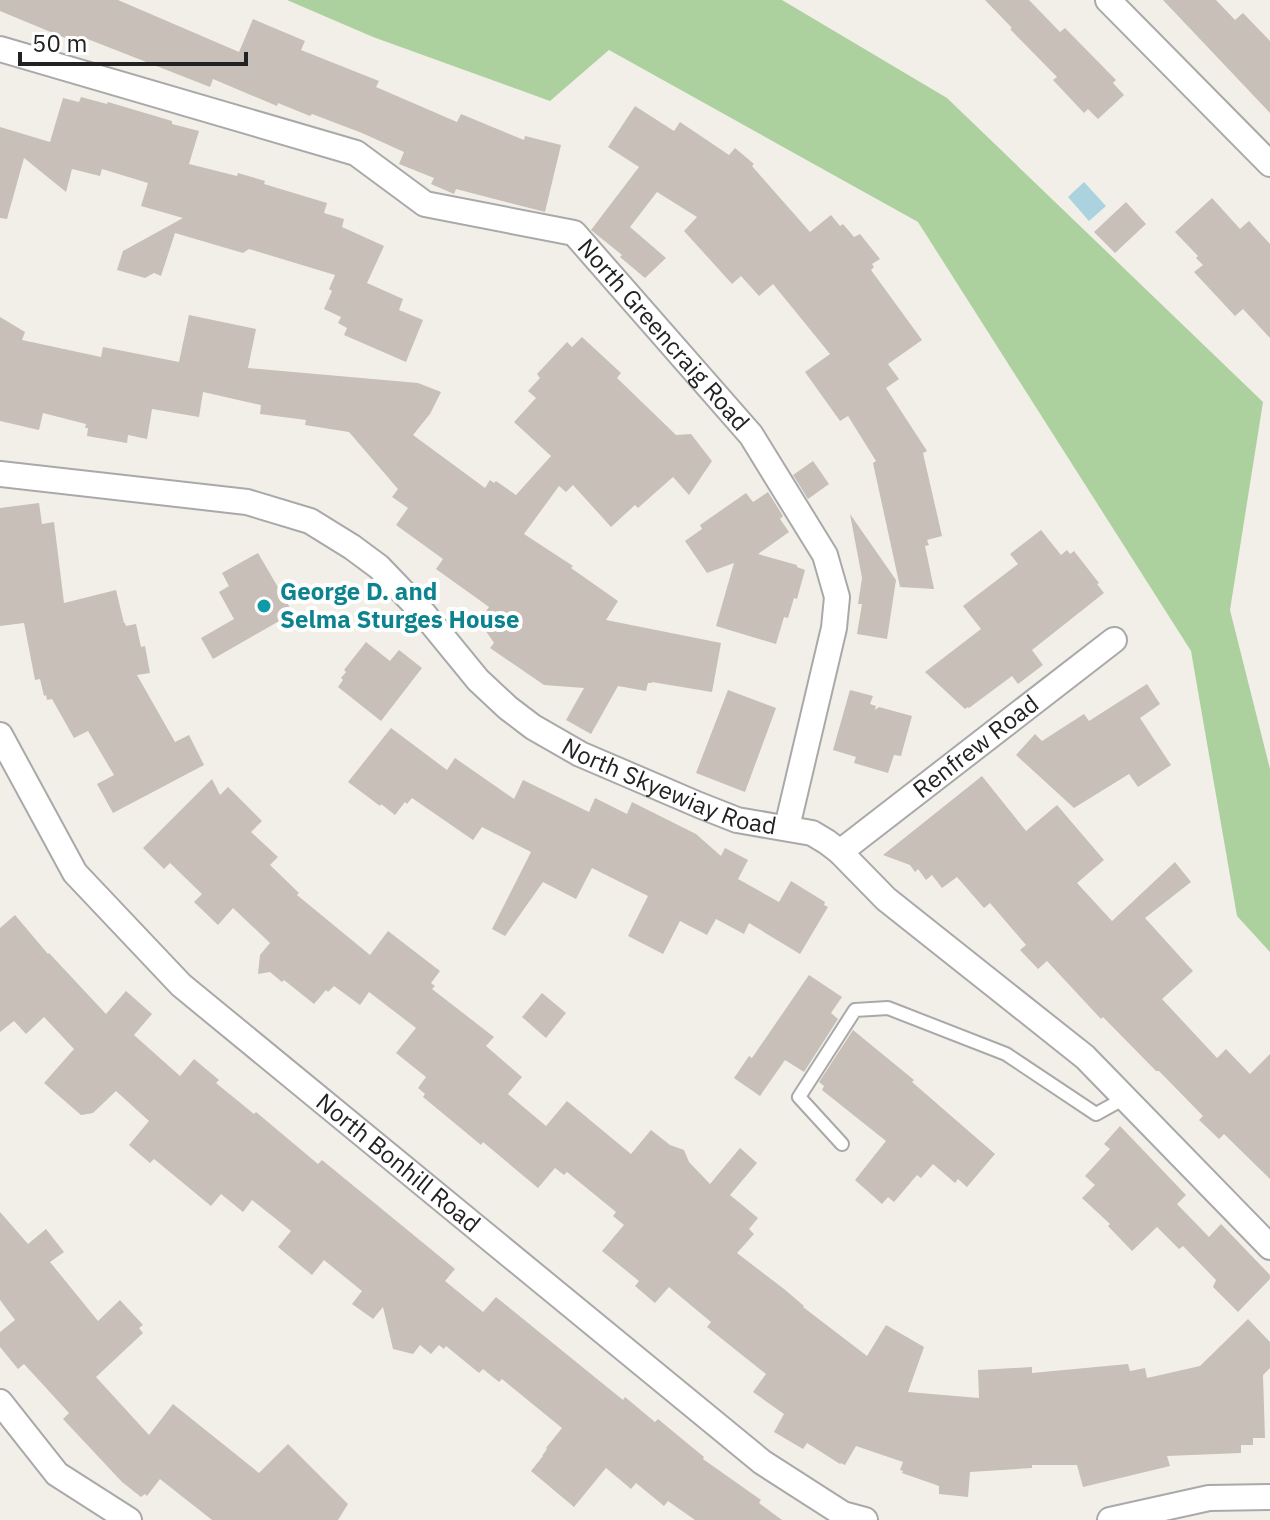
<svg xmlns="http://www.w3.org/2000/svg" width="1270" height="1520" viewBox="0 0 1270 1520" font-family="'IBM Plex Sans',sans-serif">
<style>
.forest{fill:#add19e}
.water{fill:#aad3df}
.building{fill:#c7bfb8}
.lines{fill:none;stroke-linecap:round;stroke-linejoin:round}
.service-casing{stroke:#a9a9a9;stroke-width:16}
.minor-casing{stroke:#a9a9a9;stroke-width:28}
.service{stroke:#fff;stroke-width:12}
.minor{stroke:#fff;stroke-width:24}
.culture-dot{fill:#0f9aa8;stroke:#fff;stroke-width:3}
.labels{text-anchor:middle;stroke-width:8;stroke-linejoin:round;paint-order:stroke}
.street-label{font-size:24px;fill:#222;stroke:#fff}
.culture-label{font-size:24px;font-weight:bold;fill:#0d838f;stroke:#fff;text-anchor:start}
</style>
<rect width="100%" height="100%" fill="#f2efe9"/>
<!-- forest -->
<path class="forest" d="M287 0H782L947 98 1263 402 1230 610 1270 769V952L1237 916 1191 651 918 222 609 50 550 101 373 37Z"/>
<!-- water -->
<path class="water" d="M1084 182 1106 206 1089 221 1068 197Z"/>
<!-- building -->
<g class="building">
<path d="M0 0H118L239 52 253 19 305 41 301 50 379 81 376 87 457 122 461 114 524 140 525 136 561 145 545 212 456 189 454 194 431 184 434 178 399 164 404 152 362 133 312 114 310 116 278 103 277 106 213 79 210 87 85 38 82 45 0 11Z"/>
<path d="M985 0H1029L1060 32 1065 28 1116 80 1113 83 1124 95 1098 119 1088 109 1084 113 1053 80 1057 77 1010 29 1012 28Z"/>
<path d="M1163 0H1216L1235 20 1243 13 1270 41V113Z"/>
<path d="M81 97 107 104 108 102 172 121V124L199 131 189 164 237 176 238 173 265 181 264 184 327 203 324 213 344 219 342 227 384 246 367 283 403 299 399 310 423 320 406 362 344 335 347 328 338 323 341 317 324 309 332 291 329 289 335 275 249 249 243 253 175 233 161 276 154 273 145 278 117 270 123 251 183 218 141 206 148 183 102 169 100 176 72 169 66 192 24 158 7 219 0 218V127L50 142 63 98 79 102Z"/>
<path d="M635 106 674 131 680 122 729 155 735 148 754 164 752 166 810 232 831 215 840 226 843 224 854 237 860 234 880 259 872 264 874 267 871 270 922 340 888 364 899 379 886 388 927 451 923 453 942 536 927 540 929 545 925 546 934 589 900 587 873 463 876 461 848 416 840 421 805 372 830 354 773 284 759 296 741 276 732 284 684 231 697 217 657 192 630 227 666 258 645 278 620 257 622 255 591 230 639 167 608 147Z"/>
<path d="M1212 198 1240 229 1249 221 1270 244V338L1243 309 1235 316 1194 272 1203 265 1196 258 1198 256 1175 232Z"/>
<path d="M1126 202 1146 224 1115 253 1094 232Z"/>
<path d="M189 315 256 329 248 368 418 383 441 392 430 414 413 435 485 488 490 480 494 483 496 481 516 495 551 456 514 422 536 398 528 391 540 378 537 374 567 342 572 347 582 337 621 373 617 378 676 435 691 434 712 461 689 495 673 477 638 508 635 505 611 527 573 485 566 492 559 486 524 534 573 566 571 568 618 601 606 620 721 643 712 692 652 682V683H648L646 691 618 686 591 734 566 720 584 688 544 685 490 648 494 643 479 621 489 607 436 569 443 559 396 525 408 508 392 497 398 489 349 432 305 425 306 420 260 414 261 405 203 392 199 417 152 409 147 439 128 435 127 443 87 436 88 428H85L86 424 43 413 39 430 0 421V317L25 332 22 340 101 357 103 347 179 362Z"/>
<path d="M813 461 829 484 808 499 793 475Z"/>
<path d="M768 492 783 516 780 519 789 532 758 554 797 565V567L805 570 797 599 794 598 788 618 784 617 776 644 716 626 734 563 707 573 685 541 702 529 700 525 746 493 753 502Z"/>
<path d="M39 503 42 524 54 522 64 603 116 590 124 623H125L126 626 136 624 141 647 145 646 150 673 137 675 175 742 189 735 204 765 113 813 97 784 114 775 88 731 74 738 52 699 47 700 46 695 44 696 40 679 35 680 24 623 0 626V508Z"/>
<path d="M850 514 896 580 887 639 857 634 862 604H858L862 578Z"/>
<path d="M1041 530 1061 555 1067 550 1070 554 1074 551 1099 583 1097 584 1104 593 1032 650 1043 665 1018 684 1012 676 969 708 968 707 965 709 925 672 981 629 963 606 1018 564 1010 554Z"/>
<path d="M258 553 293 613 213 659 201 638 234 619 219 592 229 586 222 573Z"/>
<path d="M366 642 390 661 399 650 422 668 381 721 338 687 343 680 341 678 346 672 344 670Z"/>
<path d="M1147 684 1160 704 1140 718 1171 765 1138 787 1129 774 1074 808 1016 755 1035 734 1042 741 1084 714 1089 721Z"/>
<path d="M728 690 776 708 745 792 696 773Z"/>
<path d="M850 690 873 696 870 704 876 706 875 710 879 707 912 716 901 756 894 755 888 773 854 763 856 757 833 750Z"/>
<path d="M391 728 447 770 455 758 514 799 523 780 589 812 595 798 627 814 632 802 696 834 721 856 725 848 748 860 738 879 779 902 791 881 825 902 824 905 828 907 800 954 749 923 744 934 716 919 707 935 680 921 663 954 628 936 648 896 592 868 576 899 543 882 505 936 492 929 531 852 482 827 473 840 412 798 407 804 405 802 395 815 381 804 380 806 348 782Z"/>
<path d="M982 776 1026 831 1057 805 1104 860 1077 883 1112 921 1175 862 1191 882 1145 918 1193 971 1162 999 1217 1058 1226 1049 1250 1074 1270 1054V1179L1224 1134 1219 1139 1199 1120 1203 1116 1159 1071H1156L1103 1017 1101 1019 1047 961 1038 969 1020 950 1026 945 990 903 984 908 957 877 942 888 932 875 926 880 918 869 915 872 910 865 883 855Z"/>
<path d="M212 779 220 795 228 787 262 821 251 832 278 857 270 865 299 893 297 895 370 955 388 931 440 971 431 983 435 986 432 989 494 1037 486 1046 522 1077 508 1094 546 1126 567 1101 631 1154 651 1130 670 1145 684 1150 689 1162 710 1184 740 1148 757 1163 730 1195 758 1218 749 1229 754 1234 737 1253 784 1289 804 1306 803 1307 867 1356 886 1325 924 1347 908 1392 979 1398 978 1370 1032 1367V1373L1128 1364 1130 1371 1145 1368 1147 1378 1200 1366 1248 1319 1270 1342V1368L1263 1375 1265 1438H1253V1445H1241V1453L1167 1456 1170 1466 1083 1487 1077 1465H1032V1468L970 1472 968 1497 939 1494V1486L902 1473 903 1471 900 1470 903 1462 856 1446 845 1465 841 1463 840 1464 807 1443 803 1449 774 1432 784 1414 753 1392 766 1374 707 1327 711 1322 669 1287 655 1303 635 1286 639 1281 602 1251 624 1225 613 1216 616 1212 567 1172 564 1175 555 1168 538 1188 483 1142 481 1145 423 1097 425 1094 418 1088 426 1077 396 1053 416 1028 369 992 360 1005 334 986 328 992 326 990 314 1004 284 980 282 982 270 972 258 974 260 955 270 943 233 908 218 925 194 902 202 894 170 863 164 869 143 848Z"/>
<path d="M15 915 48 954 49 953 106 1014 126 991 152 1014 134 1035 180 1076 194 1059 219 1080 216 1083 254 1114 256 1112 318 1164 322 1160 455 1269 445 1281 483 1312 496 1297 623 1400 625 1397 655 1422 658 1419 704 1457 703 1459 761 1500 759 1503 782 1520H695L668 1501 664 1506 636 1483 631 1489 606 1468 574 1507 531 1471 543 1456H542L547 1449 546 1448 562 1428 502 1379 499 1382 483 1369 479 1373 446 1346 444 1349 439 1345 431 1354 420 1345 413 1354 393 1349 383 1307 373 1319 352 1304 362 1291 324 1260 312 1275 278 1247 291 1231 252 1200 243 1212 221 1194 211 1206 154 1159 150 1163 129 1145 149 1121 116 1091 93 1113 81 1115 44 1083 74 1049 44 1017 26 1034 14 1021 0 1032V928Z"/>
<path d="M809 975 842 997 831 1013 838 1019 804 1072 785 1060 760 1096 734 1078 749 1056 752 1058Z"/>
<path d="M542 993 566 1013 546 1038 522 1017Z"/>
<path d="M853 1030 914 1080 912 1082 995 1154 967 1187 958 1179 955 1183 933 1164 921 1178 917 1175 894 1202 888 1197 882 1204 855 1180 886 1141 822 1090 824 1086 819 1082Z"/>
<path d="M1120 1126 1186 1195 1177 1204 1209 1237 1221 1224 1270 1275V1279L1238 1312 1213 1287 1216 1280 1183 1246 1179 1249 1157 1227 1132 1251 1108 1226 1110 1224 1082 1198 1095 1185 1085 1176 1110 1149 1104 1144Z"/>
<path d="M0 1212 28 1244 46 1229 64 1252 50 1262 98 1321 120 1300 143 1325 139 1328 143 1333 96 1377 149 1435 173 1404 259 1473 288 1444 348 1504 338 1520H212L160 1479 147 1496 145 1494 141 1497 122 1482 63 1419 69 1413 24 1364 18 1369 0 1347V1332L15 1320 0 1300Z"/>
</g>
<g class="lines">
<!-- service casing -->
<g class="service-casing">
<path id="service" d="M842 1144 799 1097 855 1010 888 1008 1006 1054 1096 1114 1125 1098"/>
</g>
<!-- minor casing -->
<g class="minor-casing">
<g id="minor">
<path d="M1108 0 1270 164"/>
<path id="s1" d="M0 49 356 153 425 204 574 233 751 435 825 555 837 597 834 628 787 827"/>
<path id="s2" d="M0 474 247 502 310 521 352 547 379 567 424 614 478 680 508 708 533 727 580 754 699 805 737 820 812 833 827 842 840 852 886 899 1085 1057 1270 1247"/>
<path id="s3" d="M0 735 75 873 181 985 762 1462 843 1514 865 1520"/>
<path id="s4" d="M840 852 1114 640"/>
<path d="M0 1402 57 1474 129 1520"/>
<path d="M1110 1520 1209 1498 1270 1497"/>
</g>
</g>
<!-- service -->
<use href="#service" class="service"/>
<!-- minor -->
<use href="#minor" class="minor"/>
</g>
<!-- markers -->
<circle class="culture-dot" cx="264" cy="606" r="8"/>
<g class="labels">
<!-- street labels -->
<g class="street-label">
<text dy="8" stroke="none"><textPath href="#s1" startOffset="744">North Greencraig Road</textPath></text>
<text dy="8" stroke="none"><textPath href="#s4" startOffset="172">Renfrew Road</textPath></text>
<text dy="8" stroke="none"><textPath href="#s2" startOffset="770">North Skyewiay Road</textPath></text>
<text dy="8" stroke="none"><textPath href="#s3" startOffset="592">North Bonhill Road</textPath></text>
</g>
<!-- culture labels -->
<g class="culture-label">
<text x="280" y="600">George D. and<tspan x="280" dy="28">Selma Sturges House</tspan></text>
</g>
</g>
<!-- scale -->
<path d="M20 52v12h226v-12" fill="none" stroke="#222222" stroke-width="4"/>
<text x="32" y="52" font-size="24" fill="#222222" stroke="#ffffff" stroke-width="6" paint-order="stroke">50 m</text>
</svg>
